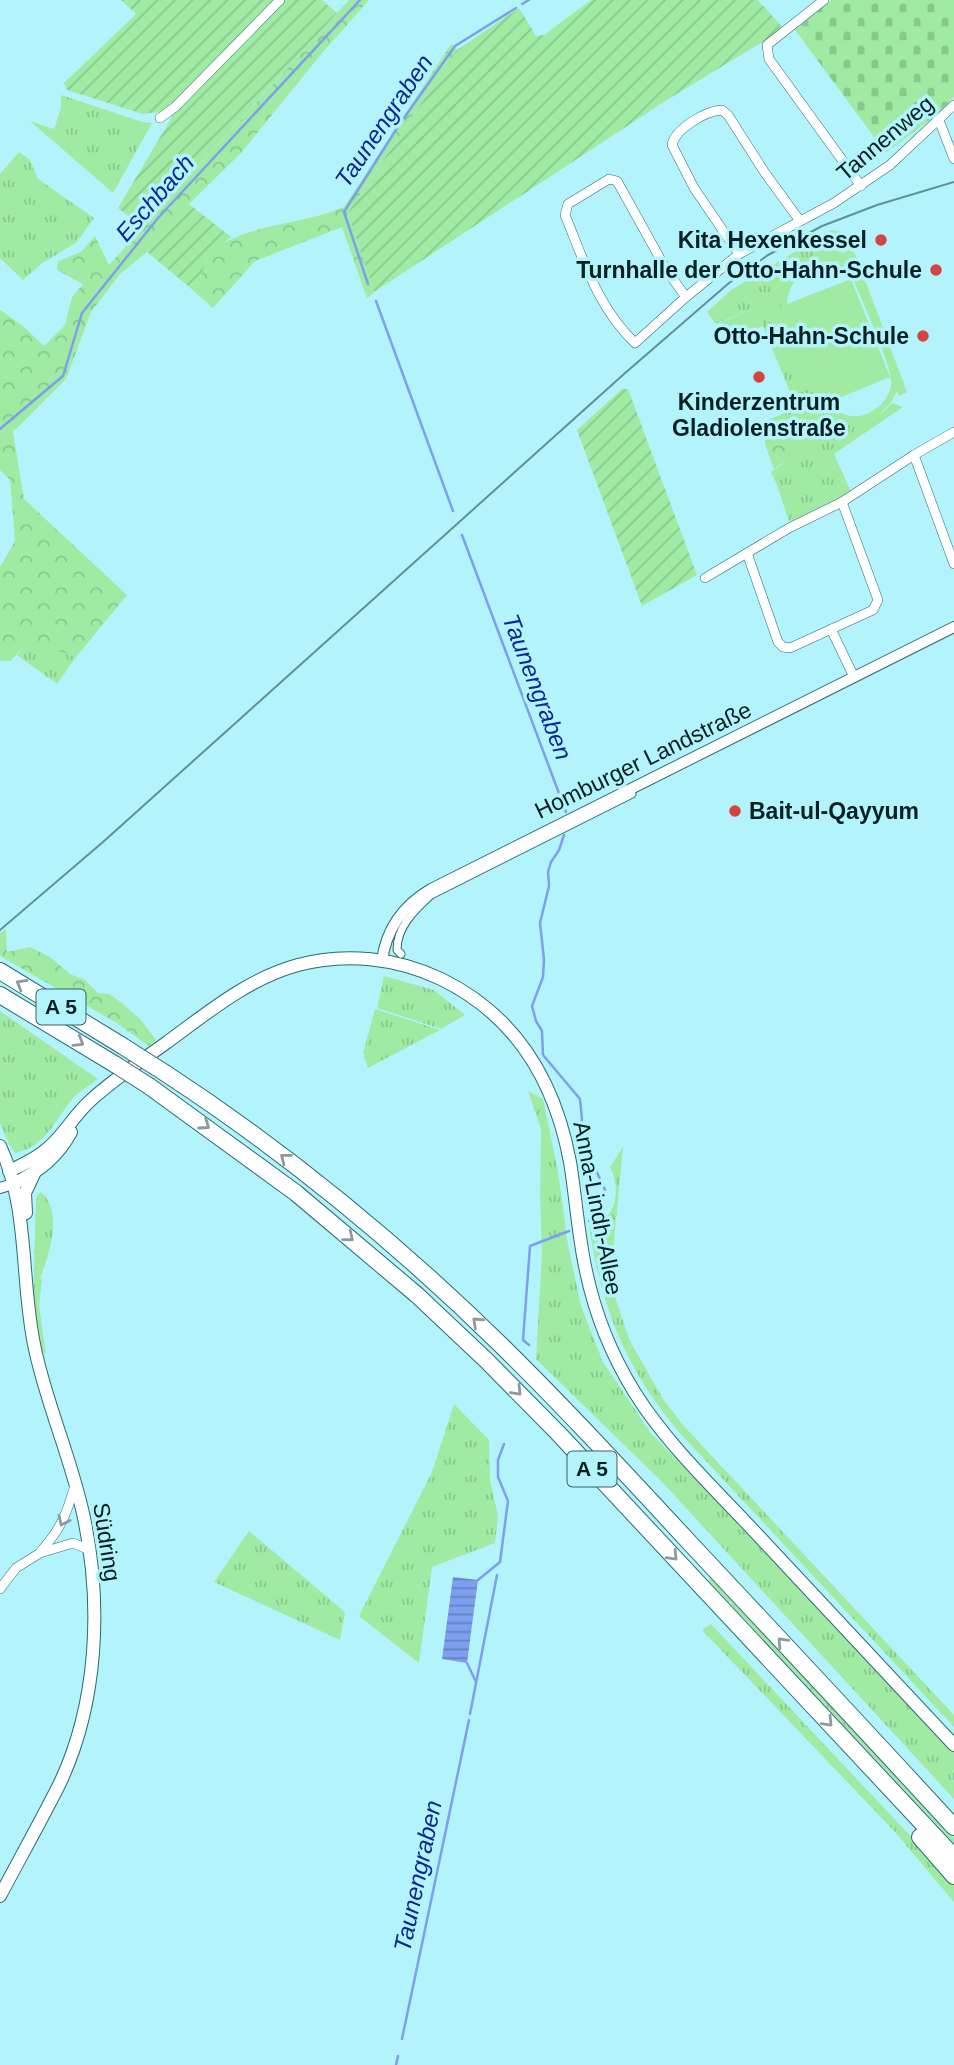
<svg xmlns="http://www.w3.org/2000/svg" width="954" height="2065" viewBox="0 0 954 2065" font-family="Arial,sans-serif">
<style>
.grass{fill:url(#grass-tufts)}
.forest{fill:url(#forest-crowns)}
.cemetery{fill:url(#cemetery-stones)}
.garden{fill:url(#garden-furrows)}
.pitch{fill:#a0eaa4;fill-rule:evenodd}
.water{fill:url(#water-rules)}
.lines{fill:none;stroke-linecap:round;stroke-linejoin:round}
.stream{stroke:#7d9fed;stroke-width:2.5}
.pedestrian-casing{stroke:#2b6b72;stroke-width:9}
.minor-casing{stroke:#2b6b72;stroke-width:10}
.tertiary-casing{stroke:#2b6b72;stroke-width:12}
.secondary-casing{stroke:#2b6b72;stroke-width:14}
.motorway-casing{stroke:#2b6b72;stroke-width:18}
.pedestrian{stroke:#fff;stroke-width:7}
.minor{stroke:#fff;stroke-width:9}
.tertiary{stroke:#fff;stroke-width:10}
.secondary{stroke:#fff;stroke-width:12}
.motorway{stroke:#fff;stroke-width:16}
.tram{stroke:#619096;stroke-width:2}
.motorway-bridge-casing{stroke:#2b6b72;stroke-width:18;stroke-linecap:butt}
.motorway-bridge{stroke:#fff;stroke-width:16}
.oneway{stroke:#8e9b9c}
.poi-dot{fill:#d34441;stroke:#b3f4fc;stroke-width:2.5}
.labels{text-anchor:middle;stroke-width:7;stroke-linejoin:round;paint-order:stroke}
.shield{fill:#b3f4fc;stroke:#396064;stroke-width:2}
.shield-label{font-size:21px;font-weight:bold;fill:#052023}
.street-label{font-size:23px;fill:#052023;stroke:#b3f4fc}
.poi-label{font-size:23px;font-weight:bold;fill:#052023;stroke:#b3f4fc;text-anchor:end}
.water-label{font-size:24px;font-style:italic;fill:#0e2797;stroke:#b3f4fc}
</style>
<defs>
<pattern id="grass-tufts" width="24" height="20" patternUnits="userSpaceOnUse" patternTransform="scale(1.75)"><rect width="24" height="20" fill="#a0eaa4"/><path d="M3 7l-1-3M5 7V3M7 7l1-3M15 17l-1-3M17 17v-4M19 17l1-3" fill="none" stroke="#88c88d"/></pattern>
<pattern id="forest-crowns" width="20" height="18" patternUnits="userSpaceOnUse" patternTransform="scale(1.75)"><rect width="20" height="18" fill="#a0eaa4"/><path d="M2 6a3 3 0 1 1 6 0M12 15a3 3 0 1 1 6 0" fill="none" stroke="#88c88d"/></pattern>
<pattern id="cemetery-stones" width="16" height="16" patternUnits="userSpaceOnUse" patternTransform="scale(1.75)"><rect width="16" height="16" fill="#a0eaa4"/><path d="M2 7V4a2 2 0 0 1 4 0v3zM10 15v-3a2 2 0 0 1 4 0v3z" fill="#88c88d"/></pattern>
<pattern id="garden-furrows" width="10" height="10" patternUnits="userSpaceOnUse" patternTransform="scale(1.75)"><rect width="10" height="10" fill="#a0eaa4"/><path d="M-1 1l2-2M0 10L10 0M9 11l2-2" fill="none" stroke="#88c88d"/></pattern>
<pattern id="water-rules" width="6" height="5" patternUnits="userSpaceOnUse" patternTransform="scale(1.75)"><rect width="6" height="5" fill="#7d9fed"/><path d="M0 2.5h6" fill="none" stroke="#6481c0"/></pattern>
</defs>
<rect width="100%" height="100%" fill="#b3f4fc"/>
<!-- grass -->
<g class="grass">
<path d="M61 95 143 122 152 123 113 193 30 121 54 129 61 108Z"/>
<path d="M19 152 30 160 38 179 94 218 77 242 41 264 23 280 0 258V174Z"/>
<path d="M831 230 840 232 842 253 846 265 836 261 790 272C778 292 780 306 788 328L783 331 805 387 811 385 823 408 838 420 882 413 892 403 903 407 834 454 851 492 790 525 777 485 771 472 807 448 802 434 793 423C776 429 770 433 753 425L797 409 755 307 716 324 707 312 731 290Z"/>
<path d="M29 639 76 657 57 684 17 655Z"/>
<path d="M384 976 434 990 465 1015 441 1029 377 1008Z"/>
<path d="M375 1009 440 1030 368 1068 363 1053Z"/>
<path d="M0 1011 98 1079C91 1084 82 1090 75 1096 56 1117 47 1147 15 1153L9 1144 0 1123Z"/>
<path d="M528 1091 543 1099 558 1171 568 1245 581 1306 603 1362 650 1432 954 1751V1799L663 1483 536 1359 542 1252 540 1199 541 1129Z"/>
<path d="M623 1147 610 1283 630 1341 663 1399 683 1425 954 1715V1727L678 1431C624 1366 603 1310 589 1227 595 1223 603 1220 608 1215 619 1202 617 1180 610 1167Z"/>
<path d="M41 1192C64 1213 49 1254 40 1279H42L39 1306 46 1354 39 1349 33 1309 36 1197Z"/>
<path d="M454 1404 489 1440 490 1480 498 1516 495 1543 432 1567 419 1663 359 1616 432 1472Z"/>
<path d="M249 1531 345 1612 340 1640 214 1582Z"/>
<path d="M710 1577 954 1838V1843L731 1605 732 1602H728L709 1581Z"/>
<path d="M711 1624 935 1862 954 1885V1902L895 1832 702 1630Z"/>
</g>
<!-- forest -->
<g class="forest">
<path d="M349 0H369L323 52 241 153 189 204 147 252 120 274 91 312 66 379 13 432 24 499 127 595 76 657 29 640 11 661H0V567L15 541 10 480 0 470V310L22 325 44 346 65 325 72 297 83 284 57 270 58 261 81 252 95 236 109 265Z"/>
<path d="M451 44 457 50 348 213 374 292 367 298 342 227 255 261 213 308 188 286 200 282C202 274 203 262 208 256 236 224 304 225 344 207Z"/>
<path d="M793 423 802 434 807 448 799 459 785 462 774 469 765 444 764 430H774Z"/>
<path d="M6 929 7 952 30 947 50 957 70 974 85 980 98 993 109 994 122 1003 141 1020 156 1040 149 1046 115 1022 0 956V933Z"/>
</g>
<!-- cemetery -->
<path class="cemetery" d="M831 0H954V97L936 115 886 153 795 30Z"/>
<!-- garden -->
<g class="garden">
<path d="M121 0H322L337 13 143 227 118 208 172 117 166 111 143 114 67 90 64 83 136 14Z"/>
<path d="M591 0H758L784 29 670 98 374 292 348 213 457 50 519 8 536 36 544 35Z"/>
<path d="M189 204 231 237 206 258 200 282 188 286 147 252Z"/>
<path d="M622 389H628L697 575 642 606 577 430Z"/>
</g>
<!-- pitch -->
<g class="pitch">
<path d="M853 248 907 392 899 396 897 391C886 417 856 434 829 414 820 407 816 396 812 386L805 388 783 330 788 328C784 317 779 306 780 295 784 262 819 254 845 265L842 253ZM818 265C832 266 842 269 853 278 861 300 894 368 891 386 888 400 878 409 866 414 852 420 837 413 827 403L890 377 851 279 787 304C789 283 799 272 818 265Z"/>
<path d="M755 307 763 326 727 341 720 323Z"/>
</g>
<!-- water -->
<path class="water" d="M453 1577 478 1580 467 1663 442 1659Z"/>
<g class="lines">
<!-- stream -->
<g class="stream">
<path d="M522 4 529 0"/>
<path d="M368 284 344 212 399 125 455 46 516 8"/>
<path d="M376 301 453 511"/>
<path d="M0 429 63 376 82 313 158 218 360 0"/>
<path d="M462 535 566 812"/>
<path d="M564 835 559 850 551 862 548 872 549 886 540 923 544 960 543 977 532 1006 536 1021 542 1031 543 1055 580 1099 582 1119 579 1133 605 1190 599 1208 589 1221"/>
<path d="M529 1345 523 1340 530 1246 569 1231"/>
<path d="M478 1580 500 1562 508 1501 498 1477V1460L504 1444"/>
<path d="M467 1663 476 1682"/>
<path d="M470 1714 497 1575"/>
<path d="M402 2039 469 1720"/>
<path d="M396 2065 398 2056"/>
</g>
<!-- pedestrian casing -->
<g class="pedestrian-casing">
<path id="pedestrian" d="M401 954 397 950C397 926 415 910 431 895L632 794"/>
</g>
<!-- minor casing -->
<g class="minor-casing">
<g id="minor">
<path d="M824 0 767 45 769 59 861 186"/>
<path d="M160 118 175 107 280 0"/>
<path d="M939 120 954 159"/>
<path d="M739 254 694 188 672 145C675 129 705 111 722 110L728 115 765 173 800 221"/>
<path d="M686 297 667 271 617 181 609 179 568 204 565 215C584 261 598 308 635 343L686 297 739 254 834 203 890 165 954 105"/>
<path d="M914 455 954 564"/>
<path d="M747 553 778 642 783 647 790 648 873 610 878 600 842 502"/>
<path d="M705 578 789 528 842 502 914 455 954 432"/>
<path d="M831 629 854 677"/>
<path d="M41 1551C61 1529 67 1513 75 1485"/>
<path d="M0 1589 16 1568 40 1553 73 1543 90 1550"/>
</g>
</g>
<!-- tertiary casing -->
<g class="tertiary-casing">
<g id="tertiary">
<path d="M382 961C386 929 404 905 431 889L954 627"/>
<path d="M0 1188 13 1184"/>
</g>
</g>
<!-- secondary casing -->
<g class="secondary-casing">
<g id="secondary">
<path d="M0 1146C30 1210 20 1282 35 1349 47 1406 72 1460 84 1518 102 1604 98 1702 60 1783 41 1821 20 1858 0 1896"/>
<path d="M9 1171C22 1165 36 1159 47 1149 64 1135 74 1115 91 1100 114 1079 141 1061 166 1043 207 1013 249 978 298 965 345 952 397 958 441 979 517 1016 555 1081 570 1162 576 1198 578 1235 586 1271 595 1314 612 1356 635 1393 667 1444 713 1487 754 1531 821 1602 887 1674 954 1745"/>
<path d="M13 1184C38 1172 58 1157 71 1132"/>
<path d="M26 1213 25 1193 34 1174"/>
</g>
</g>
<!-- motorway casing -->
<g class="motorway-casing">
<g id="motorway">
<path d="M0 971 121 1045"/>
<path d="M0 995 116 1065"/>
<path d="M165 1073C286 1152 399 1245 502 1346 566 1409 627 1475 688 1541 777 1636 866 1731 954 1827"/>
<path d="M149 1086 296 1193 417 1295 487 1361 558 1433 954 1857"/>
<path d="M920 1837 954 1876"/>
</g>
</g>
<!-- pedestrian -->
<use href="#pedestrian" class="pedestrian"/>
<!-- minor -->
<use href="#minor" class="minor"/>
<!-- tertiary -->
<use href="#tertiary" class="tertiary"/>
<!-- secondary -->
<use href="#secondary" class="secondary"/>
<!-- motorway -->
<use href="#motorway" class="motorway"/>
<!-- tram -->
<path class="tram" d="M0 930 103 842 624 374 729 283 768 255 822 226 877 205 954 182"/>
<!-- motorway-bridge casing -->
<g class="motorway-bridge-casing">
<g id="motorway-bridge">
<path d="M121 1045 165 1073"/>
<path d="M116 1065 149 1086"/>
</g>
</g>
<!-- motorway-bridge -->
<use href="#motorway-bridge" class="motorway-bridge"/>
</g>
<!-- one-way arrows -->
<defs><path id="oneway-chevron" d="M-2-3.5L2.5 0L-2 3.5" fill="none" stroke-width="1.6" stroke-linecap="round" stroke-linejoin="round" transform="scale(1.75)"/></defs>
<g class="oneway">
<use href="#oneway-chevron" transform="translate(21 984) rotate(-150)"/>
<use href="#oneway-chevron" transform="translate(79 1042) rotate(32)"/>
<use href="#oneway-chevron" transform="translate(205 1125) rotate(35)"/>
<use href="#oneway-chevron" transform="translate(285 1158) rotate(-142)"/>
<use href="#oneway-chevron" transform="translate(349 1237) rotate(39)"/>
<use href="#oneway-chevron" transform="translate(477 1322) rotate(-137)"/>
<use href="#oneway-chevron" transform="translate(517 1391) rotate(46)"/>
<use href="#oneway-chevron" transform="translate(63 1521) rotate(116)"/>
<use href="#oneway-chevron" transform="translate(673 1556) rotate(47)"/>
<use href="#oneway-chevron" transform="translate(782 1642) rotate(-133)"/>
<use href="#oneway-chevron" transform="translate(828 1722) rotate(47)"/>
</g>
<!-- markers -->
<g class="poi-dot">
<circle cx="881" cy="240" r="7"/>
<circle cx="936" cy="270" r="7"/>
<circle cx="923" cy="336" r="7"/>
<circle cx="759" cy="377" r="7"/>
<circle cx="735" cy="811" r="7"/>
</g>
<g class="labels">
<!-- shield labels -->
<g class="shield">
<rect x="36.5" y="989.5" width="49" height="35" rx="5"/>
<rect x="567.5" y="1451.5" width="49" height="35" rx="5"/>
</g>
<g class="shield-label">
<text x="61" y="1014">A 5</text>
<text x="592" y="1476">A 5</text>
</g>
<!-- street labels -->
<g class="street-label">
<text transform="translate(885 138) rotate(-40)" y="8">Tannenweg</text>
<text transform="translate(643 760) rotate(-26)" y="8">Homburger Landstraße</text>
<text transform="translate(598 1208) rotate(79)" y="8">Anna-Lindh-Allee</text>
<text transform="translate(107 1542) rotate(81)" y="8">Südring</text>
</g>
<!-- poi labels -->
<g class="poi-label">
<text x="867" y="248">Kita Hexenkessel</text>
<text x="922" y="278">Turnhalle der Otto-Hahn-Schule</text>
<text x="909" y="344">Otto-Hahn-Schule</text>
<text x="759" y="410" text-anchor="middle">Kinderzentrum<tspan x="759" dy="26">Gladiolenstraße</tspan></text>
<text x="749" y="819" text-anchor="start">Bait-ul-Qayyum</text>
</g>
<!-- water labels -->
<g class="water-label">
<text transform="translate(384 121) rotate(-56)" y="8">Taunengraben</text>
<text transform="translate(155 198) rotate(-49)" y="8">Eschbach</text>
<text transform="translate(537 687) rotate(69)" y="8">Taunengraben</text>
<text transform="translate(418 1876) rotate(-78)" y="8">Taunengraben</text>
</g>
</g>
</svg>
